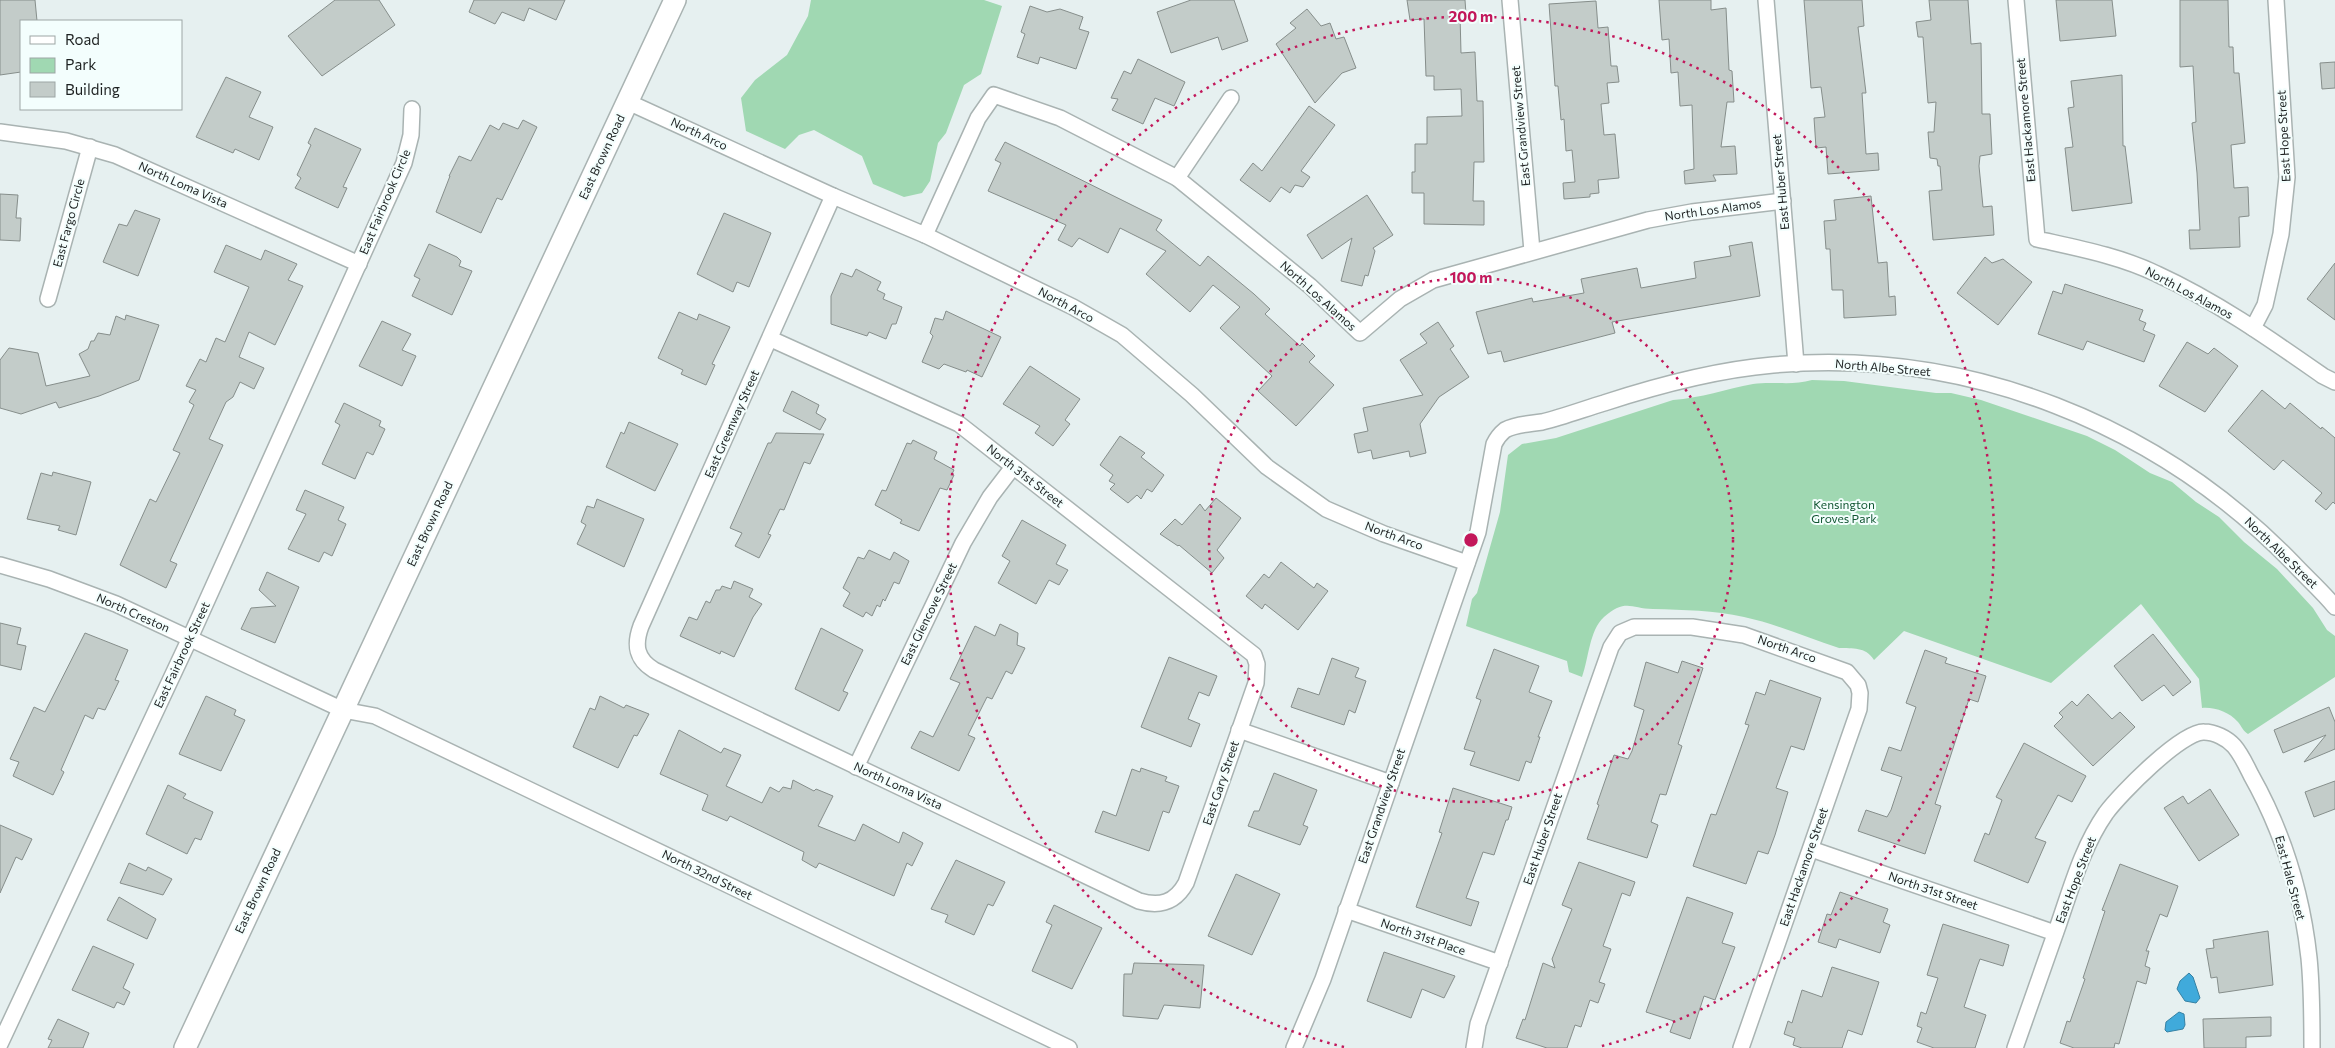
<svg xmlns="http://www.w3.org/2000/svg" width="2335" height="1048" viewBox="0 0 2335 1048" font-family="Commissioner,sans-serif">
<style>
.green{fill:#a0d8b2}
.water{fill:#40aadb;stroke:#3681a3}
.building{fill:#c3ccc9;stroke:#868e8b}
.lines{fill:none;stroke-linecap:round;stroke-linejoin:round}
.minor-casing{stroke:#a9b3b2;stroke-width:18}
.secondary-casing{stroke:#a9b3b2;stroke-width:24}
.minor{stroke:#fff;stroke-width:15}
.secondary{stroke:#fff;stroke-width:21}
.ring{fill:none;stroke:#c2185b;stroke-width:2.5;stroke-dasharray:2.5 5}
.labels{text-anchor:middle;stroke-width:4;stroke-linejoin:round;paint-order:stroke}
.street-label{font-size:12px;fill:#1d2121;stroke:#f3fefd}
.park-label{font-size:12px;fill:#115632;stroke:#f3fefd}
.centre{fill:#c2185b;stroke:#f3fefd;stroke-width:2.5}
.ring-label{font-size:15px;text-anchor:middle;font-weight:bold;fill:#c2185b;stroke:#f3fefd;stroke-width:4;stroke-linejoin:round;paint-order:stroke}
</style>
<rect width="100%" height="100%" fill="#e6f0f0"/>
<!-- green -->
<g class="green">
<path d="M811 0H984L1002 6 981 74 964 85 946 133 938 143 930 181 922 193 904 197 873 184 862 156 814 130 799 135 785 149 746 131 741 98 755 80 787 55 808 16Z"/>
<path d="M1812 380 1844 381 1936 393H1951L1981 400 2087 436 2115 450 2150 473 2172 482 2196 502 2219 517 2244 542 2277 569 2313 608 2327 630 2335 636V677L2248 734C2243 731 2242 727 2238 722 2229 712 2215 707 2202 708L2199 679 2141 604 2051 683 1904 631 1874 660C1865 646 1853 649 1839 648 1807 638 1777 624 1744 617 1714 610 1684 610 1653 609 1631 609 1626 598 1604 617 1589 631 1589 658 1582 677L1569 672 1567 661 1466 626 1472 599 1477 593 1500 512 1508 455 1522 444 1556 438 1673 400C1701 398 1726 389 1753 384 1773 381 1792 386 1812 380Z"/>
</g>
<!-- water -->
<g class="water">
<path d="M2189 973 2193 977 2200 998 2196 1003 2185 1001 2177 989 2180 981Z"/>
<path d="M2179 1012 2184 1014 2185 1025 2183 1029 2167 1032 2165 1030 2166 1022Z"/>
</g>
<!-- building -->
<g class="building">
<path d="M0 0H35L37 21H21V72L0 75Z"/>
<path d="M335 0H379L395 25 322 76 288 36Z"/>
<path d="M474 0H565L556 20 529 8 524 21 502 12 495 24 469 12Z"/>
<path d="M1191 0H1234L1248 41 1222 50 1218 37 1171 53 1157 12Z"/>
<path d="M1407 0H1465L1466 14 1460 15 1461 53 1475 52 1477 101H1483L1484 162H1474L1473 201H1484V225L1424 224V193H1412V172H1415V144H1427V117L1462 116 1461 89 1434 90V76H1426L1424 19 1410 20Z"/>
<path d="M1659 0H1711V10L1726 8 1729 70 1732 71 1734 102H1727L1721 147 1735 146 1737 174 1713 175 1716 181 1685 184 1684 171 1694 169 1692 105 1680 106 1678 72 1671 73 1669 39 1662 40Z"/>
<path d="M1804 0H1862L1864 26 1858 27 1866 93H1862L1866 154 1878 153 1879 170 1828 174 1826 147 1816 148 1814 118 1825 117 1821 87 1811 88Z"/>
<path d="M1929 0H1968L1971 44 1981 43 1982 114H1990L1992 154 1980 156 1979 166 1983 207 1992 206 1994 235 1933 240 1929 191 1942 190 1940 166H1938L1937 159 1930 158 1928 132H1934L1936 102 1928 103 1923 37H1918L1916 22 1931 20Z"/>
<path d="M2056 0H2112L2116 36 2060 41Z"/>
<path d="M2180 0H2228L2229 47H2233L2234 73H2239L2245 143 2231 145 2234 188 2248 187 2249 216 2239 217 2240 247 2190 249 2189 230H2200L2197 173 2192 123 2196 122 2193 66 2180 67Z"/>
<path d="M1596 1 1598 28 1608 27 1611 66H1617L1619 82 1607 83 1609 103 1601 104 1604 135 1615 134 1619 178 1598 180 1599 193 1590 194V197L1564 199 1563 183 1575 182 1572 150 1566 151 1564 119 1561 120 1558 86H1555L1549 4Z"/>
<path d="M1030 6 1047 12 1060 9 1083 17 1079 29 1089 32 1076 69 1040 57 1038 64 1017 57 1025 34 1021 32Z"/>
<path d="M1307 9 1321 26 1330 23 1336 39 1344 37 1356 68 1342 73 1315 103 1276 44 1296 28 1290 23Z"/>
<path d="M1138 59 1185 82 1174 106 1155 98 1143 124 1112 110 1118 99 1111 98 1124 71 1131 74Z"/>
<path d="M2335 62V88L2322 89 2320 63Z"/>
<path d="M2122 75 2123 146H2125L2132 203 2072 211 2065 148 2073 147 2068 108 2074 107 2071 81Z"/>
<path d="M226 77 261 92 249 117 273 127 259 160 235 149 233 153 196 137Z"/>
<path d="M1309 106 1335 125 1301 171 1310 177 1303 187 1295 185 1290 193 1281 187 1270 202 1240 180 1253 163 1262 171Z"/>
<path d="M523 120 537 127 502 200 497 198 481 233 436 212 450 176H449L459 156 471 161 490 125 499 130 503 123 518 129Z"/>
<path d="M315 128 361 149 343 187 347 188 338 208 295 188 301 178 297 175 311 145 308 143Z"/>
<path d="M1005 142 1162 220 1156 230 1200 266 1208 256 1254 294 1270 309 1265 314 1300 346 1302 343 1315 356 1309 362 1334 385 1296 426 1258 391 1272 376 1220 328 1240 307 1213 285 1190 312 1146 274 1166 251 1120 228 1108 253 1079 238 1072 247 1058 240 1066 225 988 191 1001 163 995 160Z"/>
<path d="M0 194 18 195 16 218H21L20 241 0 240Z"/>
<path d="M1367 195 1393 235 1373 248 1375 251 1368 276 1365 275 1362 286 1341 281 1352 238 1322 259 1307 235Z"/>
<path d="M1871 196 1878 263 1887 262 1889 297 1895 296 1896 315 1844 318 1843 290H1832L1830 249H1826L1824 221 1836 220 1834 200Z"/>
<path d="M135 210 160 219 138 276 103 262 119 224 127 226Z"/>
<path d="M724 213 771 233 749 287 737 282 733 292 697 274Z"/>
<path d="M1752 242 1760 296 1612 322 1615 333 1504 362 1501 351 1488 354 1476 312 1532 298 1533 302 1584 293 1581 279 1637 268 1641 288 1696 278 1694 262 1731 256 1729 246Z"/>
<path d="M429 244 457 257 461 261 459 266 472 271 452 315 412 296 420 279 414 276Z"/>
<path d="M226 245 261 260 265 250 297 264 288 280 303 286 275 345 249 332 239 357 264 368 254 389 240 382 233 397 226 402 209 439 223 445 170 561 177 564 166 588 120 565 150 499 156 502 180 453 173 450 194 405 189 402 196 390 186 386 200 359 206 362 216 338 225 342 249 287 214 272Z"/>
<path d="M1985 257 1992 263 2003 259 2032 282 1998 325 1957 293Z"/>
<path d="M2335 263V320L2307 299Z"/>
<path d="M856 269 881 282 877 290 885 294 883 299 902 307 896 324H892L886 339 869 332 867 336 831 324V296L841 273 852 277Z"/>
<path d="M2065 284 2143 310 2139 320 2146 323 2143 330 2155 335 2144 362 2087 341 2083 350 2038 334 2053 291 2062 294Z"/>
<path d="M946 311 1001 337 982 377 967 370 966 372 944 364 939 369 922 362 933 336 930 333 935 318 943 320Z"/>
<path d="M679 312 697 320 699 314 730 327 712 364 715 365 706 385 681 374 683 370 658 358Z"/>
<path d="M126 315 159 325 139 380 99 396 59 408 56 402 21 414 0 408V360L9 348 38 353 46 386 90 376 79 354 88 349 91 341H94L98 333 110 335 116 316 125 320Z"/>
<path d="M382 321 411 334 402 350 416 356 402 386 359 366Z"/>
<path d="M1438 322 1454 346 1450 349 1469 377 1439 397 1420 424 1426 453 1410 457 1409 451 1373 459 1371 450 1358 453 1354 434 1368 431 1363 408 1423 395 1400 360 1427 343 1420 334Z"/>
<path d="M2187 342 2208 354 2214 348 2238 366 2205 412 2159 386Z"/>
<path d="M1030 366 1080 399 1065 420 1070 424 1053 446 1035 433 1040 426 1003 404Z"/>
<path d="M2262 390 2285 409 2290 403 2321 429 2322 427 2335 438V504L2333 502 2326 510 2315 501 2322 493 2283 460 2274 470 2228 431Z"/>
<path d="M792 391 819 405 816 413 826 419 820 430 783 411Z"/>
<path d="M344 403 381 421 379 426 385 429 373 455 367 452 355 479 322 464 340 425 335 422Z"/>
<path d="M629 422 678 444 655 491 606 467 621 432 624 434Z"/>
<path d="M776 433 824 434 810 464 804 462 784 510 780 509 768 534 771 535 759 558 735 546 742 533 730 528 768 443H771Z"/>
<path d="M1120 436 1145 453 1141 457 1164 475 1152 492 1147 489 1141 499 1137 495 1128 503 1110 489 1115 484 1109 481 1113 475 1100 465Z"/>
<path d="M913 440 937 452 934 459 954 470 952 474 954 475 947 490 940 488 919 531 900 523 902 520 875 505 882 490 886 491 907 443 911 444Z"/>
<path d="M53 472 91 482 76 535 58 530 60 526 27 519 41 473 52 476Z"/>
<path d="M305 490 344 507 338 520 346 524 332 556 324 552 319 562 288 549 306 514 296 510Z"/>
<path d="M1216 498 1241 518 1217 550 1224 558 1212 573 1179 545 1178 546 1160 534 1175 519 1182 525 1200 504 1205 511Z"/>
<path d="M597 499 644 519 624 567 577 544 586 525 581 522 587 506 594 508Z"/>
<path d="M1022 520 1066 545 1056 564 1068 570 1059 585 1049 580 1036 604 998 583 1010 561 1002 556Z"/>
<path d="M869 550 890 560 894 552 909 561 899 584 894 582 885 601 883 599 880 607 877 605 872 616 866 612 863 617 843 606 850 593 843 588 858 557 864 559Z"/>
<path d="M1281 562 1314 588 1317 583 1328 591 1298 630 1265 604 1262 609 1246 596 1264 574 1269 578Z"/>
<path d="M267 572 299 587 275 643 241 629 251 608 276 606 259 590Z"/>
<path d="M734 581 753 589 749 597 762 604 753 617 734 657 721 651 720 654 680 636 689 617 697 620 706 601 710 603 716 590H720L722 586 731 589Z"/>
<path d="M0 623 21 628 17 644 26 646 21 670 0 665Z"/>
<path d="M1000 624 1018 633 1017 645 1025 648 1012 674 1006 671 992 699 987 697 968 735 975 738 959 771 911 748 920 731 933 737 960 683 950 679 975 626 995 636Z"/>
<path d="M821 628 863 650 843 691 848 693 839 711 795 689Z"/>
<path d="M85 633 128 650 115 680 119 681 105 710 98 708 93 719 85 715 61 770 64 772 53 795 13 776 19 762 10 759 34 707 45 712Z"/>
<path d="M2153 634 2191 682 2173 696 2164 685 2142 701 2114 666Z"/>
<path d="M1494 649 1539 666 1529 692 1552 701 1538 737H1540L1531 763 1526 761 1519 781 1470 765 1475 752 1464 749 1481 700 1476 698Z"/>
<path d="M1925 650 1947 658 1945 663 1986 676 1978 702 1969 699 1935 804 1941 806 1925 854 1858 831 1866 810 1887 817 1891 810 1902 777 1881 770 1889 747 1901 751 1916 707 1906 703Z"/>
<path d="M1169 657 1217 676 1209 696 1199 692 1188 719 1200 724 1191 747 1141 727Z"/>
<path d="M1332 658 1359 668 1355 677 1366 681 1355 713 1349 710 1344 725 1291 707 1298 688 1319 695Z"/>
<path d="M1682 661 1703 668 1678 744 1682 746 1666 795 1660 794 1651 822 1658 825 1647 858 1587 839 1599 805 1597 804 1614 755 1628 759 1632 751 1644 710 1634 706 1646 662 1678 673Z"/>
<path d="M1770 680 1821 698 1804 750 1791 746 1776 788 1788 792 1775 835 1768 854 1758 851 1746 884 1693 866 1711 814 1716 815 1749 725 1745 724 1756 692 1765 695Z"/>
<path d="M2088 694 2112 719 2120 712 2135 727 2093 766 2054 726 2063 717 2059 713 2072 701 2077 706Z"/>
<path d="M206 696 236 710 234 715 245 720 221 771 179 754Z"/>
<path d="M600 696 624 708 626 705 649 714 637 736 634 735 618 768 573 747 590 708 595 710Z"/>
<path d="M2329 707 2335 722V749L2304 762 2326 735 2283 753 2274 730Z"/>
<path d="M679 730 721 753 724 748 741 755 726 786 762 803 770 787 779 792 783 787 791 789 793 780 814 791 816 789 833 796 818 826 855 841 863 824 899 843 903 832 923 843 912 866 907 863 894 896 819 863 816 868 802 860 804 852 730 816 727 821 702 810 708 795 660 774Z"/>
<path d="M2024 743 2086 776 2072 802 2058 795 2035 838 2046 842 2028 883 1974 861 1985 833 1989 835 2002 800 1996 797Z"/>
<path d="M1141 768 1167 777 1165 781 1179 786 1169 813 1163 811 1149 851 1095 832 1103 811 1116 816 1132 769 1140 772Z"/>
<path d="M1274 773 1317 790 1303 825 1308 827 1300 845 1248 826 1254 811H1259Z"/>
<path d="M2335 781V809L2314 817 2305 792Z"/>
<path d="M168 785 186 794 183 798 213 812 201 840 195 838 187 854 146 834Z"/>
<path d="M1453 788 1512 807 1508 820H1506L1494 855 1483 852 1466 898 1479 902 1471 926 1416 907 1442 833 1439 832Z"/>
<path d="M2210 789 2239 835 2199 861 2164 808 2183 796 2188 804Z"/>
<path d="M0 825 32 839 22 860 16 857 0 893Z"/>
<path d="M956 860 1005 882 993 906 988 904 974 935 945 922 948 915 931 909Z"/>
<path d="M1579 862 1635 882 1630 896 1622 893 1603 946 1611 949 1599 982 1605 984 1598 1003 1590 1000 1581 1027 1575 1025 1567 1048H1547L1516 1038 1523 1019 1525 1020 1543 963 1555 968 1552 959 1572 909 1562 905Z"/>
<path d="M129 863 146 871 148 867 172 879 163 895 120 883Z"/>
<path d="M2120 864 2178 886 2167 917 2160 914 2146 951H2149L2145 966 2150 968 2146 984 2137 981 2119 1044 2115 1043 2114 1048H2074L2060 1043 2067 1021 2070 1022 2085 979 2083 978 2105 911 2102 910Z"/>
<path d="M1236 874 1280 894 1252 955 1208 936Z"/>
<path d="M1840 892 1888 909 1883 922 1890 925 1880 953 1839 939 1836 948 1818 942 1827 914 1831 915Z"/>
<path d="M119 897 156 919 147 939 107 920Z"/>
<path d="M1687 897 1733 913 1722 943 1735 947 1715 1000 1704 996 1690 1039 1670 1032 1674 1021 1646 1012Z"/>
<path d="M1054 905 1102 928 1072 989 1032 971 1052 925 1046 922Z"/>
<path d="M1943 924 2009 945 2003 966 1980 959 1977 967 1964 1007 1986 1015 1975 1048H1934L1917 1042 1922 1028 1917 1026 1921 1012 1926 1014 1938 978 1927 975Z"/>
<path d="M2268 931 2273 985 2219 993 2217 977 2211 978 2206 949 2214 948 2213 940Z"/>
<path d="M93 946 134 964 123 988 130 992 124 1005 117 1002 114 1008 72 990Z"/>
<path d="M1384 952 1455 976 1444 998 1422 989 1411 1018 1367 1001Z"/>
<path d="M1134 963 1204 965 1200 1008 1164 1005 1158 1019 1123 1016 1124 974H1132Z"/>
<path d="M1832 967 1879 982 1862 1035 1848 1030 1842 1048H1802L1793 1045 1795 1038 1784 1034 1788 1021 1792 1023 1802 990 1822 997Z"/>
<path d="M2271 1017V1036L2246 1037V1048H2204L2203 1019Z"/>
<path d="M58 1019 89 1033 83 1048H48L52 1040 48 1039Z"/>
</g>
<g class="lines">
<!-- minor casing -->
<g class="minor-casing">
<g id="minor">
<path d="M1510 0 1532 251"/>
<path d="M1766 0 1796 364"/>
<path d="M2016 0 2037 239C2077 248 2120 256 2157 274 2216 301 2270 339 2323 376L2335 382"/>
<path d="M628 102 833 196 925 235 1073 307 1122 335 1192 395 1267 467 1326 509 1384 534 1467 563"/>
<path d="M0 132 66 141 115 155 359 264"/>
<path d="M1177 178 1231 98"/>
<path d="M925 235 978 118 994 95 1060 118 1177 178 1310 286 1360 333 1400 299 1433 280 1648 220 1692 212 1783 201"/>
<path d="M48 299 90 147"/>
<path d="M2253 328 2265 305 2281 234 2287 177 2276 0"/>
<path d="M771 339 959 424 1254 655 1257 664 1256 683 1186 883C1175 903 1160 907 1139 901L654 670C636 659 634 645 641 626L833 196"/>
<path d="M0 565 49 579 116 604 343 710 375 716 1069 1048"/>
<path d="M1239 730 1391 783"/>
<path d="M856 767 963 543 990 497 1013 467"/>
<path d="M1811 849 2055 933"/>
<path d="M1346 910 1500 963"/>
<path d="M0 1044 190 638 404 163 411 135 412 109"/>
<path d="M1294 1048 1323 979 1478 532 1494 444C1497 438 1500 434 1505 430 1516 424 1530 424 1542 422 1563 417 1584 409 1604 403 1659 385 1715 370 1773 365 1968 348 2158 424 2293 563 2307 578 2323 592 2335 607"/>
<path d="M1474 1048 1478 1024 1611 647 1620 633 1634 627H1692L1744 635 1847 672 1858 685 1860 693 1859 709 1741 1048"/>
<path d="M2015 1048C2030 1006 2044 965 2059 923 2072 885 2083 846 2106 813 2120 794 2182 731 2204 732 2214 732 2227 738 2234 746 2241 754 2246 765 2251 775 2282 830 2302 894 2309 958 2312 988 2312 1018 2312 1048"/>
</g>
</g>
<!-- secondary casing -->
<g class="secondary-casing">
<path id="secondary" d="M185 1048 675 0"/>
</g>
<!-- minor -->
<use href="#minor" class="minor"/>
<!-- secondary -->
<use href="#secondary" class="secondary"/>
</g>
<!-- distance rings -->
<g class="ring">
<circle cx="1471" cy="540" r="262"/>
<path d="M1344 1047A523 523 0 1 1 1598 1047"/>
</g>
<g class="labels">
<!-- street labels -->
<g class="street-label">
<text transform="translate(2026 120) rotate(-95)" y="4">East Hackamore Street</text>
<text transform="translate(1521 126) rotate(-95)" y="4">East Grandview Street</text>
<text transform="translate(699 134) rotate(25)" y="4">North Arco</text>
<text transform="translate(2284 136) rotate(-93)" y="4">East Hope Street</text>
<text transform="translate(602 157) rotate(-65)" y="4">East Brown Road</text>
<text transform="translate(1781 182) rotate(-95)" y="4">East Huber Street</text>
<text transform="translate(183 185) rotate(24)" y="4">North Loma Vista</text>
<text transform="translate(385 202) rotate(-67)" y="4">East Fairbrook Circle</text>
<text transform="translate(1713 210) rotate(-8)" y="4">North Los Alamos</text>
<text transform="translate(69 223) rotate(-75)" y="4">East Fargo Circle</text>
<text transform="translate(2189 293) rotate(28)" y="4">North Los Alamos</text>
<text transform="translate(1318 296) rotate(42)" y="4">North Los Alamos</text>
<text transform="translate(1066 305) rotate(28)" y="4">North Arco</text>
<text transform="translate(1883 368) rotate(5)" y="4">North Albe Street</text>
<text transform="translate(732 424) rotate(-66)" y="4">East Greenway Street</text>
<text transform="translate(1025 476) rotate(38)" y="4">North 31st Street</text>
<text transform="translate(430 524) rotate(-65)" y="4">East Brown Road</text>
<text transform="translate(1394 536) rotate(20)" y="4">North Arco</text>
<text transform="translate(2281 553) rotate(44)" y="4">North Albe Street</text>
<text transform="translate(133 613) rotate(24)" y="4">North Creston</text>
<text transform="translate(929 614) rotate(-64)" y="4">East Glencove Street</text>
<text transform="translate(1787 649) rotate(19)" y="4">North Arco</text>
<text transform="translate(182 655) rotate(-65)" y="4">East Fairbrook Street</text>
<text transform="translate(1221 783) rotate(-71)" y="4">East Gary Street</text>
<text transform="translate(898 786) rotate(25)" y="4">North Loma Vista</text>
<text transform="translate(1382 806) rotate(-71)" y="4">East Grandview Street</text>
<text transform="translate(1543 839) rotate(-71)" y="4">East Huber Street</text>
<text transform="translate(1804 867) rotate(-71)" y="4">East Hackamore Street</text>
<text transform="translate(707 875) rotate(26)" y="4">North 32nd Street</text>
<text transform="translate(2290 878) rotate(75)" y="4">East Hale Street</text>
<text transform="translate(2076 880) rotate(-69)" y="4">East Hope Street</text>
<text transform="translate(258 891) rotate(-65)" y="4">East Brown Road</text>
<text transform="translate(1933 891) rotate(19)" y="4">North 31st Street</text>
<text transform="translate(1423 937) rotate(19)" y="4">North 31st Place</text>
</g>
<!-- park labels -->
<g class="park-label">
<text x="1844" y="509">Kensington<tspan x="1844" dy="14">Groves Park</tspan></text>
</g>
</g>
<circle cx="1471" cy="540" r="8" class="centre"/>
<g class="ring-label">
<text x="1471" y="22">200 m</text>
<text x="1471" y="283">100 m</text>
</g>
<!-- legend -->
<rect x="20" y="20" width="162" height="90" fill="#f3fefd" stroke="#9da6a5"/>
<rect x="30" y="36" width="25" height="8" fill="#ffffff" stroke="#9da6a5"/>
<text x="65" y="45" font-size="15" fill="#1d2121">Road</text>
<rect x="30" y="58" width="25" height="15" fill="#a0d8b2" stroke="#9da6a5"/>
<text x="65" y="70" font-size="15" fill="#1d2121">Park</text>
<rect x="30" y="82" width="25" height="15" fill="#c3ccc9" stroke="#9da6a5"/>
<text x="65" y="95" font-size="15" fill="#1d2121">Building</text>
</svg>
